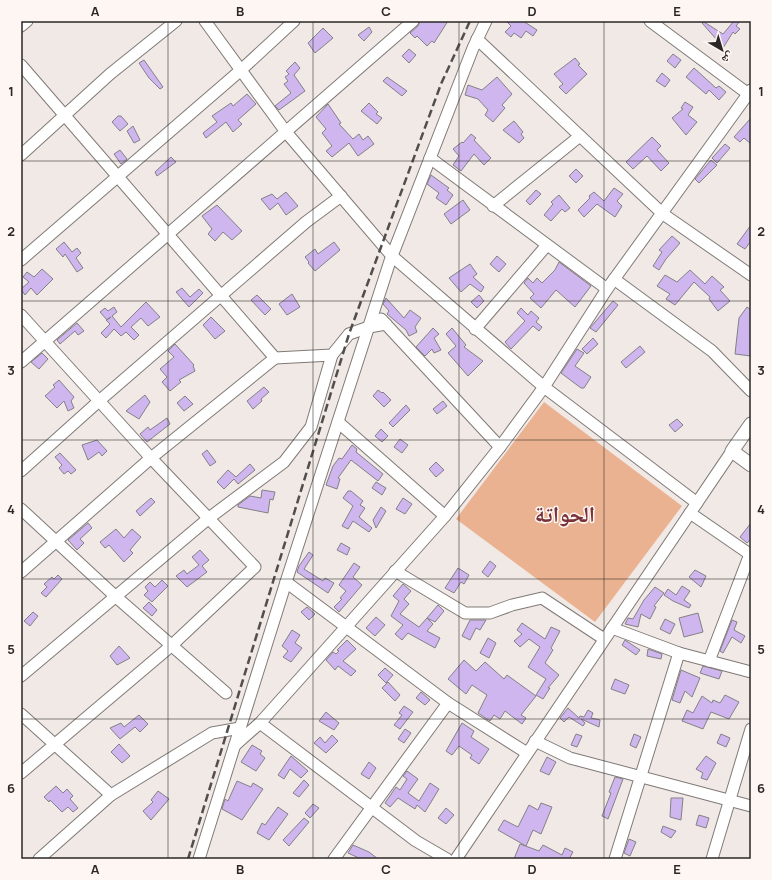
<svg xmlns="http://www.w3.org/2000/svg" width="772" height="880" viewBox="0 0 772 880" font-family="Manrope,'Noto Naskh Arabic',sans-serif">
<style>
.green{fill:#eab290}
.building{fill:#d0b6ee;stroke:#838187}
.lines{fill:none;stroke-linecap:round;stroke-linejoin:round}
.minor-casing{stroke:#807a77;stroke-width:13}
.major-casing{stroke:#807a77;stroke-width:15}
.minor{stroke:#fff;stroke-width:11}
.major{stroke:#fff;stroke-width:13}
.rail{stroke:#514e4c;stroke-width:2.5;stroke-dasharray:8 4;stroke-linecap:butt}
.grid{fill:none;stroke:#2a2726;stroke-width:1;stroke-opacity:0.55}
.labels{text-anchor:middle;stroke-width:3;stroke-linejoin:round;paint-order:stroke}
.town-label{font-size:22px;font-weight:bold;fill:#793238;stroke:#fdf6f2}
.neatline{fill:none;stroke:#2a2726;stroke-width:1.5}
.grid-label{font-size:13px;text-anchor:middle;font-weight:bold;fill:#2a2726}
</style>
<rect width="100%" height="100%" fill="#f0e9e5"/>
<!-- green -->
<path class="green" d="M544 402 682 506 595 622 456 519Z"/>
<!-- building -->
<g class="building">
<path d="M420 21H448L434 43 432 41 427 46 417 36 415 38 410 33 418 26Z"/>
<path d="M506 21H523L537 30 533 36 526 31 521 38 514 33 511 37 505 32 511 26Z"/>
<path d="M734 21H740L736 26 740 29 735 34 733 32 723 48 715 43 717 40 702 23 704 22 723 34Z"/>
<path d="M369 27 372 32 364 41 358 35Z"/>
<path d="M323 28 333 38 315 53 308 43Z"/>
<path d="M409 49 416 55 409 63 402 56Z"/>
<path d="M673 54 681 60 675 68 667 61Z"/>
<path d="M575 58 580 64 578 65 587 74 566 94 559 87 563 84 554 74Z"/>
<path d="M144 60 163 87 160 89 149 78 139 63Z"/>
<path d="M295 62 300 68 294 75 305 91 279 110 275 106 291 93 284 84 288 81 285 77 289 74 286 71Z"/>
<path d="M694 68 716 88 719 86 726 92 719 100 709 90 706 94 686 77Z"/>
<path d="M662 73 670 80 665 87 656 81Z"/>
<path d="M387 77 407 91 402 96 383 81Z"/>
<path d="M497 77 512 94 502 105 505 108 493 122 485 115 488 110 478 99 465 95 468 85 482 90Z"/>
<path d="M247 94 256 104 238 120 242 124 233 132 226 122 206 138 203 133 217 122 212 116 231 103 233 106Z"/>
<path d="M685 102 693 107 688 115 697 122 686 135 672 118 683 109 681 108Z"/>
<path d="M369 103 378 112 376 114 382 118 377 124 361 111Z"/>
<path d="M328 104 341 123 339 124 353 139 359 134 363 140 368 136 374 144 358 156 349 143 332 157 326 151 332 146 322 133 326 129 316 117Z"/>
<path d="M118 116H121L128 124 120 131 112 122Z"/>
<path d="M751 118V144L744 138 740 142 734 137Z"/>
<path d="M514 121 523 132 521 134 524 138 519 143 503 130Z"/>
<path d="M133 126 140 140 134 143 127 131Z"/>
<path d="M471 134 476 138 474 140 491 158 484 165 474 154 461 171 453 165 459 156 453 149 462 142 463 143Z"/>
<path d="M652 137 661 146 657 150 669 163 661 171 647 156 633 169 626 162Z"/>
<path d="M725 144 730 148 717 163 712 158Z"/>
<path d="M120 150 127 159 121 164 114 154Z"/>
<path d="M171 157 176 162 157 176 155 172Z"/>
<path d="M711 160 717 165 699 183 695 179Z"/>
<path d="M576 169 583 176 576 183 569 176Z"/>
<path d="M431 175 449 188 447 190 453 195 446 205 436 198 439 193 427 184Z"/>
<path d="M614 188 623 194 617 201 622 206 615 217 597 204 584 217 578 210 590 198 589 196 594 192 604 201Z"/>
<path d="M536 190 541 194 530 205 526 201Z"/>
<path d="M286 192 298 206 286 215 278 203 270 210 261 199 272 194 277 199Z"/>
<path d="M559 195 570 208 565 212 562 209 551 221 544 215 553 204 551 202Z"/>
<path d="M463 200 470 210 451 224 444 214Z"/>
<path d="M217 205 242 231 232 240 223 232 215 241 208 234 212 229 202 216Z"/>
<path d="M751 225V241L745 249 737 244Z"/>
<path d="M672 236 680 243 666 259 659 270 653 266 662 252 659 250Z"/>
<path d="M64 242 72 252 77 248 81 253 76 258 83 268 77 272 65 254 63 257 56 249Z"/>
<path d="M334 242 340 250 315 271 308 263 309 262 305 257 315 249 318 254Z"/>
<path d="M497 256 506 264 499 272 490 264Z"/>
<path d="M559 262 591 286 575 307 556 290 541 308 530 298 534 294 524 283 528 278 533 283 537 278 542 283 555 270Z"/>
<path d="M470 264 477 274 473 277 484 287 481 292 470 284 461 292 449 278Z"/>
<path d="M42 269 53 279 37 295 31 288 25 295 21 289 29 282 23 277 27 272 34 277Z"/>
<path d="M690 270 705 284 712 276 724 287 720 290 730 301 718 311 709 299 710 297 694 282 675 305 666 299 670 294 657 286 665 275 677 282Z"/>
<path d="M182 288 190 297 199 289 203 293 189 307 176 292Z"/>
<path d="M292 294 300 307 287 315 279 304Z"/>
<path d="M257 295 271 309 265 315 251 300Z"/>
<path d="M479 295 484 301 477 308 471 302Z"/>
<path d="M386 298 404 318 410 310 421 318 415 327 417 332 409 336 406 330 387 314 389 311 383 304Z"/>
<path d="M613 301 618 305 596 332 590 328Z"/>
<path d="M146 302 160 317 148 326 141 318 131 327 139 335 134 340 126 332 121 336 114 329 106 338 101 333 110 324 106 320 111 317 107 320 100 312 105 308 108 311 114 307 117 312 112 316 121 327Z"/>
<path d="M747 307 751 310V356L735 354 739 318Z"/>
<path d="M521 308 528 315 531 311 539 318 536 322 542 327 539 331 533 326 511 349 505 342 525 321 517 313Z"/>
<path d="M211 317 225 331 215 339 203 325Z"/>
<path d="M77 323 84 331 78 335 75 331 60 344 57 340Z"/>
<path d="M433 328 439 334 434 338 441 350 434 353 432 349 425 356 416 347Z"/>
<path d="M452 328 466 345 464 347 483 361 468 376 448 353 456 346 446 334Z"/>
<path d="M593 338 598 344 587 354 582 349Z"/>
<path d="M175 344 194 365 193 366 195 371 179 380 181 382 170 391 162 382 167 377 160 369 174 357 168 351Z"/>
<path d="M640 346 645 352 626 368 621 362Z"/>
<path d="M577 349 584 353 575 366 591 377 584 388H581L561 373Z"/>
<path d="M42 353 48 359 39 369 31 362Z"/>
<path d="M59 380 74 397 71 401 74 408 68 411 64 401 57 408 45 396 55 387 53 385Z"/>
<path d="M264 387 269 392 261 399 262 401 253 409 247 401Z"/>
<path d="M378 390 382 393 383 392 391 400 384 407 373 396Z"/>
<path d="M145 395 150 402 139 419 126 411Z"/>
<path d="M185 396 193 404 184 411 177 403Z"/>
<path d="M443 401 447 406 437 414 433 409Z"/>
<path d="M406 405 410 410 393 427 389 423Z"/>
<path d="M167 418 170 424 147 442 140 434 148 427 150 430Z"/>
<path d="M677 419 683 425 675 432 669 425Z"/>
<path d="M381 429 388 436 382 442 375 436Z"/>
<path d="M400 439 408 445 402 453 394 447Z"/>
<path d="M97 440 107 451 102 456 99 452 88 460 82 445Z"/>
<path d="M352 445 357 449 356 452 383 474 378 481 351 460 338 478 340 479 337 489 326 485 333 466 339 458 342 459Z"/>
<path d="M207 450 216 462 210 466 202 454Z"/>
<path d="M60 453 76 470 71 474 68 471 64 474 59 468 62 465 55 457Z"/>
<path d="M436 462 444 470 436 477 429 469Z"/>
<path d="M250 464 255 470 238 484 234 479 224 489 217 482 228 470 236 477Z"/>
<path d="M376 482 386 488 382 495 372 488Z"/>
<path d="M262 490 275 492 273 500 270 499 268 513 238 507V505L250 496 261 498Z"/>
<path d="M348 491H351L363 501 360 505 365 508 359 517 372 528 369 532 353 521 348 529 342 526 353 506 343 498Z"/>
<path d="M151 498 155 502 140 516 136 511Z"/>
<path d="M403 498 412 504 405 514 396 509Z"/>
<path d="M381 507 386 511 376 528 373 520Z"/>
<path d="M88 523 92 528 80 539 84 543 77 550 68 540Z"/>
<path d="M751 523V539L747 543 740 537Z"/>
<path d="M116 529 124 538 132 529 141 537 130 550 133 553 124 562 109 545 105 548 100 542Z"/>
<path d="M341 543 350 548 347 555 337 550Z"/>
<path d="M200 550 209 560 202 566 207 572 187 587 176 576 184 570 187 574 199 565 192 557Z"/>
<path d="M309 552 313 555 304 569 323 581 325 578 334 583 328 593 297 572 299 566Z"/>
<path d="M490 561 496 566 488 577 482 572Z"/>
<path d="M354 563 360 567 353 577 362 585 339 612 334 607 342 599 340 598 346 591 339 585Z"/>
<path d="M458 568 469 575 464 584 461 582 454 593 445 588Z"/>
<path d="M695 570 706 576 701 587 689 577Z"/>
<path d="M58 575 62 579 46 597 41 593 47 587 44 584 52 577 54 579Z"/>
<path d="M162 580 168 586 152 602 144 595 148 591 145 587 150 582 155 587Z"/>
<path d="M403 584 411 591 404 599 409 604 400 614 419 627 427 618 433 624 427 631 440 638 435 648 408 633 402 640 395 634 403 625 391 616 399 601 393 596Z"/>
<path d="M682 586 690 591 684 600 691 605 689 608 673 601 664 595 668 589 676 595Z"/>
<path d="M655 587 664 593 654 606 656 607 650 619 641 614 638 627 625 624 628 618 633 619 644 600Z"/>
<path d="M149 602 157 610 152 616 143 608Z"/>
<path d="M438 605 444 611 435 622 427 618Z"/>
<path d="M307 607 315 614 309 620 301 612Z"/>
<path d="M33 612 38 616 30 626 24 621Z"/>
<path d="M698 613 703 632 684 637 679 618Z"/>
<path d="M376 617 385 625 375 636 366 628Z"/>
<path d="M665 619 675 624 670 634 660 629Z"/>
<path d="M470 620H486L480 630 476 628 470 640 462 636Z"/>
<path d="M732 620 737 622 734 630 745 636 741 643 732 637 723 653 720 651Z"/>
<path d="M522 623 545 639 551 627 560 631 551 648 553 650 545 663 559 675 548 688H550L543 699 536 695 546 679 528 667 540 647 529 639 520 647 514 641 522 634 517 630Z"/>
<path d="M292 630 300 635 295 643 302 648 291 662 283 657 288 651 282 646Z"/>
<path d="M488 638 496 643 489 658 480 653Z"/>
<path d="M347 640 356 649 343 661 356 671 351 676 338 666 335 670 326 660 333 652 336 654 339 651 337 650Z"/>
<path d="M625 640 640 650 636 655 622 645Z"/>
<path d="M119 646 130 658 117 665 110 656Z"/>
<path d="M648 649 662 654 661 659 647 656Z"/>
<path d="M464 660 476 671 485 662 504 679 507 675 536 696 521 715 526 718 522 724 505 711 500 719 494 715 490 721 478 713 487 695 472 685 466 694 448 679Z"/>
<path d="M703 666 722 671 719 679 700 673Z"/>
<path d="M385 668 393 675 386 683 378 675Z"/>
<path d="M681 670 700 678 692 697 685 691 680 703 672 700Z"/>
<path d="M615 679 629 685 625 694 611 689Z"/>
<path d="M388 682 400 695 395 701 382 688Z"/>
<path d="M421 692 430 700 425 705 416 698Z"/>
<path d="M725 695 739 702 729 719 711 712 703 729 682 721 687 710 693 713 702 696 712 703 713 700 720 703Z"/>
<path d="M404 706 413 712 400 729 394 725 402 715 399 713Z"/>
<path d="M568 708 579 718 580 716 584 717 588 710 593 713 591 718 600 720 599 727 581 719 585 723 583 726 569 717 564 722 560 718Z"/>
<path d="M326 712 339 723 334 730 319 721Z"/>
<path d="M139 715 148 724 140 732 135 727 120 739 110 728 121 723 124 727Z"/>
<path d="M462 723 474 731 471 737 489 749 479 764 470 758 472 755 459 746 452 755 446 751Z"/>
<path d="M405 729 411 733 404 743 398 739Z"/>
<path d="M576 734 582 736 577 747 571 745Z"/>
<path d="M634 734 641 737 636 748 630 745Z"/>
<path d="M721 734 730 738 726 747 717 743Z"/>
<path d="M332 735 338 741 326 753 314 743 320 737 325 743Z"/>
<path d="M119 744 130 756 122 763 111 752Z"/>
<path d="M252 745 262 751 260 754 265 758 256 771 241 762Z"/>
<path d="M291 756 308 771 301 778 290 769 284 779 278 775Z"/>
<path d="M706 756 716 763 707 780 701 778 703 773 696 769Z"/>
<path d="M547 757 556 762 549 775 540 771Z"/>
<path d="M369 762 376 768 369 779 361 774Z"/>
<path d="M407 771 418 779 408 793 419 801 430 783 439 789 425 812 417 805 415 809 398 798 390 807 385 803 396 787 400 790 407 779 403 776Z"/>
<path d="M615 777 623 779 608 819 602 816 611 793 609 792Z"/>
<path d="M304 780 309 785 299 797 293 793Z"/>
<path d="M237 781 251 787 253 783 263 789 242 820 222 809 225 799 228 801Z"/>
<path d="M56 786 63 793 67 789 73 796 70 799 78 808 73 812 68 807 62 812 50 800 49 802 44 797Z"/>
<path d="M158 791 169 799 151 820 143 811 153 802 151 800Z"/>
<path d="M671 798H683L681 820 670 817Z"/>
<path d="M541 803 552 807 541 834 533 830 526 846 498 830 504 820 518 827 529 805 538 810Z"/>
<path d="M313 804 319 808 310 818 305 813Z"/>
<path d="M278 807 288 814 269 840 257 833 262 823 265 825Z"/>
<path d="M446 808 454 815 446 824 438 818Z"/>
<path d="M699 815 709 818 706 828 696 825Z"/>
<path d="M304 818 309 822 289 846 283 840Z"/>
<path d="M663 826 676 831 671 838 661 832Z"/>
<path d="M629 839 636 842 630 856 624 853Z"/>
<path d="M520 844 539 851 543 845 562 855 565 848 573 852 569 859H514Z"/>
<path d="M353 845 369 852 378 859H361L348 853Z"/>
</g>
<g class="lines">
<!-- minor casing -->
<g class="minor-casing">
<g id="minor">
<path d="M205 21 286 132 392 256 544 387 697 503"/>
<path d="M650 21 751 96"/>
<path d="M21 26 27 21"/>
<path d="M477 39 663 214 751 275"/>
<path d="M21 65 275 358 332 355 349 334 369 327 386 324"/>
<path d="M21 155 110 74 176 21"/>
<path d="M430 158 607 289"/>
<path d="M493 206 580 136"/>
<path d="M21 260 241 70 294 21"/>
<path d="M614 279 712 351 751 391"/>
<path d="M21 315 151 458 255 567 171 646 21 773"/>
<path d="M381 319 500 447"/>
<path d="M475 329 547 245"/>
<path d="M21 362 413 21"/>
<path d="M338 422 445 516"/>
<path d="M21 471 99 401 306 222 341 196"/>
<path d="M21 509 115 596 226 693"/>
<path d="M690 513 751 555"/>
<path d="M395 571 465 613H490L512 605 542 598 604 639"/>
<path d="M21 572 151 458 275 358"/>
<path d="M286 582 448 703 527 753"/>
<path d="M612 628 679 653 751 672"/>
<path d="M709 661 750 554"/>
<path d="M21 676 209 518 284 462 311 427 332 355"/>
<path d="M21 714 111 795"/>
<path d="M260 723 416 841 447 859"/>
<path d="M535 741 570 758 751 806"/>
<path d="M235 745 260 723 346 627 445 516 500 447 544 387 607 289 751 90"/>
<path d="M39 859 111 795 212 733 240 728"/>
<path d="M199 859 286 582 390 261 473 48 486 21"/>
<path d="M334 859 448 703"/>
<path d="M456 859 732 451"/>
<path d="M615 859 679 653"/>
<path d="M712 859 751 729"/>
</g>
</g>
<!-- major casing -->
<g class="major-casing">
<path id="major" d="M751 424 732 451 751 465"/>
</g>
<!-- minor -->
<use href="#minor" class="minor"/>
<!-- major -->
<use href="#major" class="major"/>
<!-- rail -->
<path class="rail" d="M188 859 349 334 441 84 470 21"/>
</g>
<!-- grid -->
<path class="grid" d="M168 21V859M313 21V859M459 21V859M604 21V859M21 161H751M21 301H751M21 440H751M21 579H751M21 719H751"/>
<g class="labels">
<!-- town labels -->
<g class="town-label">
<text x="565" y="522">الحواتة</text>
</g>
</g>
<!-- border -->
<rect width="772" height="880" fill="none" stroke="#fdf6f2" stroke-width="44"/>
<!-- north arrow -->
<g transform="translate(722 50) rotate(142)" stroke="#fdf6f2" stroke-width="3" paint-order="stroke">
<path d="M0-3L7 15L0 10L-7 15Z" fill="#2a2726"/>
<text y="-6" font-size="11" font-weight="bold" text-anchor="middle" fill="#2a2726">ش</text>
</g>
<rect x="22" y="22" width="728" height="836" class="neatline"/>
<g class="grid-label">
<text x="95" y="16">A</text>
<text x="240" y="16">B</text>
<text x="386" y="16">C</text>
<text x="532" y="16">D</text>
<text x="677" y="16">E</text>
<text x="11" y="96">1</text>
<text x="761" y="96">1</text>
<text x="11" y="236">2</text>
<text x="761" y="236">2</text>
<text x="11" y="375">3</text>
<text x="761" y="375">3</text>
<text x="11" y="514">4</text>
<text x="761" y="514">4</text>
<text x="11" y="654">5</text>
<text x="761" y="654">5</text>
<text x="11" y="793">6</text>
<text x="761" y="793">6</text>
<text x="95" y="874">A</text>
<text x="240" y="874">B</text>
<text x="386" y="874">C</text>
<text x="532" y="874">D</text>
<text x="677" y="874">E</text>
</g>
</svg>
